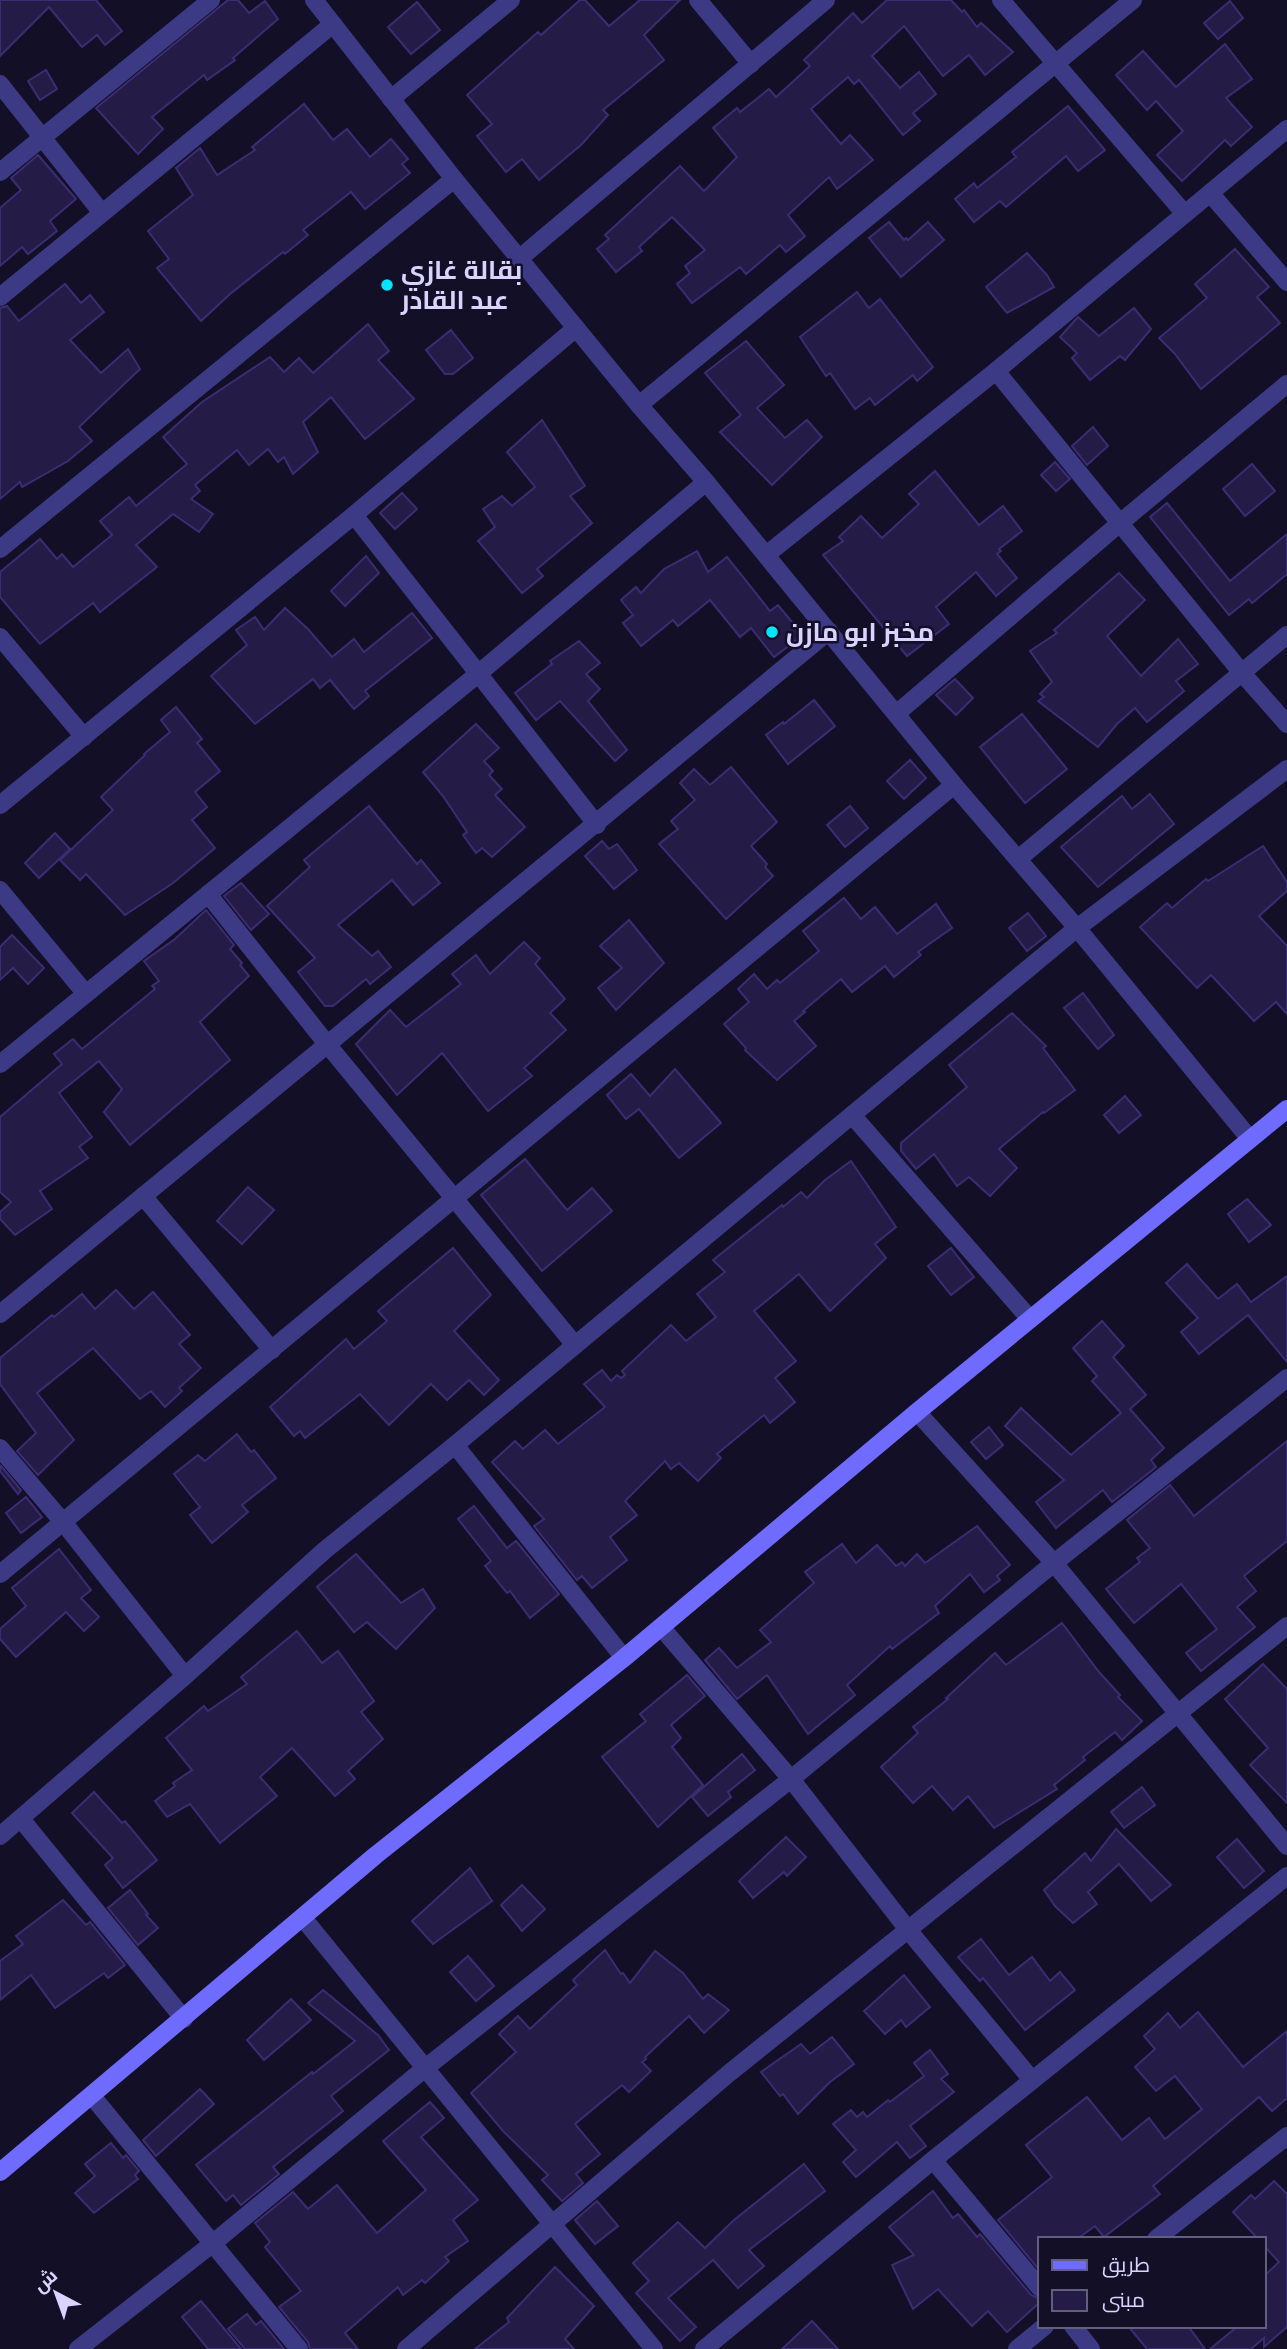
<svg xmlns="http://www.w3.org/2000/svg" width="1287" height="2349" viewBox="0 0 1287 2349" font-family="Cabin,Cairo,sans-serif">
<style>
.building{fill:#241b47;stroke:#3b2d73;stroke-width:2}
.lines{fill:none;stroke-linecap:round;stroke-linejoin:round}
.street{stroke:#3d3a85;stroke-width:18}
.secondary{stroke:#6f6bff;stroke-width:18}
.poi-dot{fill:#00e5ff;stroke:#130f26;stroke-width:2.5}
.labels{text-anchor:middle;stroke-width:5;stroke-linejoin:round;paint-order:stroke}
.poi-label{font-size:26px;font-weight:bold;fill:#d9d4ff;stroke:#130f26;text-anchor:start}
</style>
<rect width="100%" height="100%" fill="#130f26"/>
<!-- building -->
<g class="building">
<path d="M0 0H96L122 31 105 45 97 35 82 47 49 7 0 56Z"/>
<path d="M228 0H238L249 13 265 1 278 19 233 58 235 60 207 80 204 75 152 117 163 129 138 154 96 108Z"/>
<path d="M580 0H585L609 26 640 0H680L644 35 664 60 603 110 608 115 581 145 539 180 522 159 506 172 477 136 492 124 467 95 538 32 541 35Z"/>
<path d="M887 0H951L962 12 964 10 977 27 981 23 1013 52 985 75 969 55 943 76 904 26 872 56 900 88 919 72 936 94 913 113 920 121 903 135 859 80 854 84 848 77 811 109 841 144 850 135 873 160 837 189 829 177 788 215 805 236 786 252 780 245 746 274 740 267 692 303 677 284 690 273 685 266 705 250 672 217 639 247 642 251 616 272 597 249 609 239 605 235 680 166 704 191 737 157 713 128 737 108 740 112 769 89 776 97 810 66 804 60 853 13 862 23Z"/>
<path d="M1230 1 1243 18 1218 39 1204 23Z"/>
<path d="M417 2 440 30 411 54 388 27Z"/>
<path d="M1225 44 1252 79 1226 98 1252 127 1231 146 1225 140 1182 181 1157 155 1183 131 1156 101 1147 110 1116 75 1143 51 1176 87Z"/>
<path d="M46 70 57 89 40 100 28 81Z"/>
<path d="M304 104 333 140 347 129 370 157 391 139 408 159 402 164 410 173 365 209 351 192 303 230 308 235 285 254 283 252 230 294 201 321 157 268 169 259 148 231 193 195 176 168 200 148 217 175 255 150 252 147Z"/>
<path d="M1068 106 1105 150 1078 171 1066 156 1006 207 1000 201 974 222 955 199 974 183 977 188 1016 157 1012 152Z"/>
<path d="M38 155 76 199 50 221 57 231 28 254 22 247 0 266V208L21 190 11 178Z"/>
<path d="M889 222 904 240 906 238 908 240 928 222 944 240 901 277 869 238Z"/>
<path d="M1235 249 1269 287 1257 297 1280 323 1201 389 1175 354 1159 338 1207 298 1195 284Z"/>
<path d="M1027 253 1047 275 1054 287 1007 313 986 287Z"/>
<path d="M65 284 81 303 90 295 104 312 70 340 101 373 128 349 140 369 79 427 92 441 68 461 22 487 20 482 0 499V308L7 306 19 321Z"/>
<path d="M857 292 869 308 880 299 933 367 917 381 913 375 875 405 870 398 855 409 830 373 826 376 800 337Z"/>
<path d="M1134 308 1151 329 1125 360 1120 356 1090 380 1072 358 1077 353 1060 337 1078 317 1099 336Z"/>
<path d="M368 324 389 351 378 360 414 399 365 439 331 397 303 422 318 452 293 474 284 457 278 462 268 449 249 465 237 450 195 485 200 491 191 499 213 514 199 532 173 514 136 545 157 567 100 612 93 603 40 644 0 597V572L40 539 57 559 62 554 73 567 112 535 100 521 129 497 136 506 187 464 163 437 202 402 270 357 284 372 299 358 313 373Z"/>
<path d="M451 330 473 358 453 374H445L426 350Z"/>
<path d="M746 341 784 385 757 408 785 438 807 420 822 437 772 485 720 432 741 415 705 373Z"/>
<path d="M542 420 585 486 570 496 592 523 537 569 543 576 522 593 478 541 495 527 483 509 502 496 512 506 535 487 507 452Z"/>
<path d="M1093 427 1108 446 1087 465 1072 446Z"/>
<path d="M1055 462 1070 479 1056 491 1041 475Z"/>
<path d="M1252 464 1275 491 1245 516 1223 489Z"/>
<path d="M935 471 979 525 1003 506 1022 531 999 549 1001 551 997 554 1017 578 996 596 976 572 936 607 949 624 907 656 823 555 843 541 839 537 861 516 882 538 919 504 909 494Z"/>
<path d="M402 493 417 509 395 529 380 513Z"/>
<path d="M1167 503 1230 581 1287 534V574L1252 603 1249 599 1229 615 1150 517Z"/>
<path d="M697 551 708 572 727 557 770 611 778 605 803 635 774 657 751 628 740 637 710 600 678 626 673 620 641 646 623 623 633 615 621 600 636 587 641 593 664 569Z"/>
<path d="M366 556 379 573 345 606 331 591Z"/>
<path d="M1119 573 1145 600 1107 636 1141 676 1178 639 1198 664 1176 681 1184 691 1147 722 1135 708 1117 724 1098 747 1038 701 1044 697 1040 694 1052 682 1030 651 1057 633 1054 630Z"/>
<path d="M285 608 308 629 332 657 354 639 364 652 412 613 432 638 365 691 369 696 354 709 330 680 320 688 313 679 255 724 211 676 247 645 236 630 255 617 264 630Z"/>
<path d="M579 641 600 663 586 674 600 689 588 701 627 750 615 761 560 701 536 720 515 693 552 664 550 661Z"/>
<path d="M955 679 973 698 956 715 936 695Z"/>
<path d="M814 700 835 726 788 764 766 735 783 722 784 724Z"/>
<path d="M176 707 202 739 197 743 220 771 195 792 207 807 192 820 215 848 173 883 125 915 86 874 80 880 60 860 113 810 101 797 145 755 144 754 170 732 161 720Z"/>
<path d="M1022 714 1067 769 1025 803 980 747Z"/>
<path d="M476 724 499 748 484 761 493 771 489 775 502 789 495 795 525 827 492 857 482 848 476 853 463 835 467 832 443 796 423 772Z"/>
<path d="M910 760 926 778 904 799 887 781Z"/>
<path d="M731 767 777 822 751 846 767 864 765 867 773 876 726 919 659 844 678 829 671 821 695 800 680 783 694 769 710 785Z"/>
<path d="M1150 794 1174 824 1098 887 1061 847 1122 796 1132 809Z"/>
<path d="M369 806 417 864 421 860 440 883 413 905 392 880 338 925 372 956 378 951 391 967 370 984 366 979 333 1006H325L298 972 315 958 267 906 310 867 304 860Z"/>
<path d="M850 806 868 828 845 847 827 825Z"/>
<path d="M55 833 70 849 39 878 25 863Z"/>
<path d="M602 841 609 849 617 844 637 870 614 889 585 856Z"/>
<path d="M1263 846 1287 882V891L1259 916 1287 946V1014L1276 1002 1254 1021 1211 975 1197 988 1140 927 1167 903 1172 908 1206 879 1208 881Z"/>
<path d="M241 883 269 914 251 930 224 896Z"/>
<path d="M844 898 861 919 875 907 897 934 936 904 952 928 918 952 921 955 894 977 885 966 852 992 841 979 803 1011 805 1012 794 1021 816 1046 777 1080 745 1050 746 1048 724 1024 749 1002 738 989 754 974 767 989 777 980 780 983 819 951 803 931Z"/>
<path d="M206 910 234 945 230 949 242 963 240 965 249 976 200 1022 230 1060 130 1145 104 1112 122 1089 99 1061 59 1093 92 1137 79 1147 88 1158 40 1191 52 1209 15 1235 0 1219V1212L11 1202 0 1192V1117L62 1064 54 1054 73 1039 82 1049 155 989 152 986 159 981 144 961 175 939Z"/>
<path d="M1028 913 1046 936 1027 951 1009 928Z"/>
<path d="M629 920 664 963 616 1010 598 988 622 968 600 946Z"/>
<path d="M12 935 44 968 28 984 13 968 0 980V947Z"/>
<path d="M524 942 540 958 535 964 565 999 550 1013 566 1030 524 1068 532 1076 488 1111 442 1053 397 1095 356 1044 390 1010 406 1027 461 984 452 974 476 955 490 974Z"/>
<path d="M1083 993 1114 1035 1098 1049 1064 1008Z"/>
<path d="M1012 1013 1046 1046 1043 1048 1075 1090 1044 1113 1043 1112 999 1149 1017 1168 990 1196 969 1177 957 1186 934 1154 916 1169 901 1151V1143L967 1087 949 1065Z"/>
<path d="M675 1069 721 1123 679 1158 639 1109 626 1119 607 1095 631 1074 650 1096Z"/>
<path d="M1125 1096 1141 1115 1119 1133 1104 1115Z"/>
<path d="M525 1159 567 1210 592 1188 612 1211 542 1271 481 1195Z"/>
<path d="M851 1161 896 1227 875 1244 886 1258 830 1311 799 1274 754 1311 796 1361 775 1378 795 1402 770 1423 764 1415 717 1454 721 1458 698 1481 679 1463 671 1469 665 1461 625 1501 637 1515 610 1537 627 1560 592 1588 582 1576 577 1580 534 1526 544 1519 492 1462 515 1441 523 1449 545 1430 558 1444 605 1407 584 1384 602 1370 611 1381 617 1375 621 1378 625 1375 622 1371 671 1325 686 1341 716 1317 697 1294 725 1272 713 1260 782 1205 783 1207 801 1192 807 1198 825 1180Z"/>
<path d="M248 1187 274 1210 242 1244 217 1221Z"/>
<path d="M1247 1199 1271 1225 1249 1242 1228 1214Z"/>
<path d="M453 1248 491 1295 454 1331 499 1380 484 1395 469 1380 447 1400 431 1384 389 1425 360 1394 305 1438 300 1431 294 1436 270 1407 346 1339 354 1349 387 1321 378 1311Z"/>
<path d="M951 1248 974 1277 951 1295 928 1266Z"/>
<path d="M1187 1264 1218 1299 1237 1284 1251 1302 1287 1276V1362L1248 1315 1199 1354 1181 1332 1198 1318 1166 1283Z"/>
<path d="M116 1290 134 1309 153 1292 190 1335 179 1344 201 1368 179 1388 182 1391 165 1407 151 1391 140 1399 93 1348 37 1393 74 1440 38 1475 17 1451 36 1433 0 1384V1358L52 1315 54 1317 82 1294 95 1309Z"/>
<path d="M1102 1321 1124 1346 1113 1357 1146 1395 1130 1409 1164 1448 1151 1460 1156 1467 1112 1502 1103 1490 1056 1528 1036 1502 1064 1480 1005 1426 1021 1408 1071 1455 1121 1413 1092 1381 1097 1376 1073 1348Z"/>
<path d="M989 1427 1003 1445 986 1459 971 1442Z"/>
<path d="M237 1434 251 1452 254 1450 276 1478 242 1505 248 1512 212 1543 190 1515 200 1507 174 1474 198 1455 205 1461Z"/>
<path d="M1287 1441V1541L1244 1576 1256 1591 1237 1607 1255 1627 1201 1671 1186 1653 1217 1629 1181 1584 1134 1623 1106 1589 1140 1562 1137 1558 1150 1548 1127 1520 1170 1485 1194 1516Z"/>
<path d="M1 1466 21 1490 18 1494 0 1471Z"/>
<path d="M26 1497 42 1517 21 1533 6 1513Z"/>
<path d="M474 1506 507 1548 516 1541 559 1594 530 1618 510 1591 507 1593 485 1566 491 1561 458 1519Z"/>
<path d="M977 1526 1010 1565 997 1576 1000 1580 984 1592 970 1574 935 1606 939 1613 892 1649 890 1646 847 1685 855 1695 808 1734 767 1675 737 1699 705 1660 719 1648 737 1668 771 1642 760 1630 814 1583 805 1572 842 1544 856 1563 877 1545 896 1566 902 1562 905 1566 917 1554 925 1563Z"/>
<path d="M59 1549 91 1590 81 1598 99 1617 84 1631 66 1612 16 1657 0 1639V1629L26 1606 12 1588Z"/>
<path d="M356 1554 401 1603 423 1589 435 1608 396 1649 367 1622 354 1632 317 1587Z"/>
<path d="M1062 1623 1099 1672 1120 1695 1118 1697 1142 1721 1122 1740 1115 1732 1083 1757 1085 1760 1054 1785 1057 1789 994 1828 968 1796 953 1810 932 1786 913 1803 881 1767 918 1733 913 1727 948 1699 946 1698 995 1653 1006 1665Z"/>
<path d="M297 1631 322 1663 338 1651 374 1701 361 1712 383 1739 348 1771 355 1779 335 1796 292 1748 260 1777 277 1796 220 1843 190 1804 167 1817 155 1801 175 1786 173 1783 192 1770 166 1738 204 1706 208 1711 247 1684 241 1677Z"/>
<path d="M1263 1664 1287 1689V1803L1250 1765 1268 1748 1225 1699Z"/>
<path d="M687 1675 705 1696 671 1725 681 1738 672 1747 703 1785 658 1827 602 1757 646 1721 640 1714Z"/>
<path d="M742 1754 755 1770 728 1792 731 1797 708 1816 692 1797Z"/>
<path d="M1142 1787 1155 1805 1124 1828 1111 1812Z"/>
<path d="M94 1792 122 1823 125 1821 157 1860 123 1888 105 1865 113 1858 72 1813Z"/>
<path d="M1116 1829 1171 1885 1151 1901 1119 1864 1088 1892 1097 1904 1073 1923 1055 1906 1044 1890 1085 1853 1091 1861Z"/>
<path d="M786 1837 806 1857 787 1876 784 1872 753 1898 739 1881Z"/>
<path d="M1237 1839 1264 1871 1244 1888 1217 1857Z"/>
<path d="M470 1868 492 1901 433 1944 412 1921Z"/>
<path d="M522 1885 545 1909 522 1931 501 1905Z"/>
<path d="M130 1890 148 1914 146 1915 158 1928 138 1945 108 1908Z"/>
<path d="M63 1900 86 1925 90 1922 125 1965 108 1978 104 1973 55 2008 31 1975 0 2000V1961L23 1944 16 1936Z"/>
<path d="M981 1939 1009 1975 1032 1957 1050 1981 1060 1972 1075 1990 1025 2030 983 1978 980 1981 958 1957Z"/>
<path d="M605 1950 621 1974 623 1973 630 1983 655 1951 683 1973 703 1999 708 1994 729 2010 704 2033 689 2016 645 2057 646 2059 642 2062 651 2071 629 2092 622 2085 575 2124 600 2154 576 2174 583 2183 562 2201 542 2180 548 2175 503 2131 471 2093 516 2052 499 2034 518 2016 530 2029 577 1985 573 1980Z"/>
<path d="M468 1956 494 1986 476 2001 450 1972Z"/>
<path d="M904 1975 930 2007 906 2027 901 2020 885 2034 864 2011Z"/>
<path d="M323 1990 378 2035 389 2050 331 2096 343 2111 273 2167 279 2174 241 2205 233 2195 226 2201 196 2165 312 2072 313 2074 355 2041 308 2003Z"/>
<path d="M291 1999 311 2020 264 2060 247 2040Z"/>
<path d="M1198 2012 1243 2067 1287 2031V2098L1272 2111 1259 2097 1153 2186 1160 2194 1104 2237 1095 2226 1077 2239H1040V2271L998 2220 1052 2177 1026 2145 1087 2097 1122 2140 1149 2118 1165 2139 1202 2109 1175 2076 1156 2091 1135 2067 1155 2049 1144 2036 1168 2013 1180 2028Z"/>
<path d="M832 2037 854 2064 830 2082 798 2114 783 2094 780 2096 761 2072 801 2044 810 2054Z"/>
<path d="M930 2050 948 2074 941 2079 954 2092 910 2126 926 2146 910 2158 897 2142 856 2177 843 2162 856 2150 833 2124 851 2110 857 2117 863 2112 867 2117 888 2100 890 2102 924 2076 914 2063Z"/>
<path d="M200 2089 214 2104 156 2156 143 2140Z"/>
<path d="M430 2102 444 2118 421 2137 478 2200 453 2220 468 2241 445 2257 449 2261 425 2283 422 2280 403 2295 398 2287 345 2333 358 2349H310L308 2342 279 2307 301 2291 265 2247 270 2242 255 2223 293 2192 308 2209 337 2185 377 2233 426 2190 383 2141Z"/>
<path d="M111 2143 123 2158 126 2155 139 2171 135 2175 138 2179 94 2213 75 2193 95 2176 85 2164Z"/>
<path d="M804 2164 825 2191 749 2250 764 2266 738 2288 713 2260 668 2298 696 2327 680 2341 636 2293 649 2281 633 2263 678 2222 705 2248 734 2220Z"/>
<path d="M1274 2181 1287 2194V2327L1264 2347V2338L1251 2349H1210L1238 2326H1264V2276L1279 2262 1264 2246V2239H1258L1233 2212 1251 2195 1255 2199Z"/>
<path d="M933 2191 953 2218 958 2214 977 2237 980 2234 1031 2295 1040 2299V2302L1007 2332 988 2311 972 2326 938 2289 913 2309 892 2265 914 2255 889 2227Z"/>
<path d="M597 2201 618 2226 595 2244 575 2220Z"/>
<path d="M555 2267 594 2306 565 2339 574 2349H475L509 2322 507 2318Z"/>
<path d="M201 2301 241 2349H208L182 2317Z"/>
<path d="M247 2314 256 2325 261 2321 284 2349H245L228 2329Z"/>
<path d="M812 2321 838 2349H782Z"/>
<path d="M1128 2326H1188L1205 2349H1147Z"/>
</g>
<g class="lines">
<!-- street -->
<g class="street">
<path d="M314 0 454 179 639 405 706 482 954 785 1077 928 1250 1139"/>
<path d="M698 0 751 64"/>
<path d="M1001 0 1185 214"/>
<path d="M0 84 102 213"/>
<path d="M391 99 511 0"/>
<path d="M0 172 211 0"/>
<path d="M1210 193 1287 282"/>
<path d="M520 258 826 0"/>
<path d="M0 297 333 24"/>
<path d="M996 371 1242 673 1287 724"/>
<path d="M639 405 1133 0"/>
<path d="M354 515 597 825"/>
<path d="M0 549 454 179"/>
<path d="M766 555 996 371 1287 129"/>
<path d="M0 637 84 737"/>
<path d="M896 714 1120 523 1287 384"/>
<path d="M0 805 354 515 576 328"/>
<path d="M1018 859 1287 635"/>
<path d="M0 890 86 994"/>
<path d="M208 894 327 1044 575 1345"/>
<path d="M0 1064 478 674 706 482"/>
<path d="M852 1115 1030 1319"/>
<path d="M143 1196 272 1350"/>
<path d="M0 1314 829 631"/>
<path d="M917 1412 1054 1563 1287 1846"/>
<path d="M455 1445 624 1658"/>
<path d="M0 1448 63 1522 185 1676"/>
<path d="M0 1574 954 785"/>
<path d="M661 1627 791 1779 909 1931 1032 2080"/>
<path d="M21 1819 184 2019"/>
<path d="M0 1836 185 1676 325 1550 455 1445 1077 928 1287 769"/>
<path d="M303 1918 654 2349"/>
<path d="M92 2096 299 2349"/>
<path d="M933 2160 1040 2288"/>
<path d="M1156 2239 1287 2136"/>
<path d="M1073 2326 1091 2349"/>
<path d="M78 2349 212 2244 424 2069 791 1779 1054 1563 1287 1378"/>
<path d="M406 2349 728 2074 1287 1626"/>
<path d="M704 2349 933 2160 1287 1876"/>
<path d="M1017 2349 1045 2326"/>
</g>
<!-- secondary -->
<path class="secondary" d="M0 2172 376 1855 624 1658 917 1412 1287 1109"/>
</g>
<!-- markers -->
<g class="poi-dot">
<circle cx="387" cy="285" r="7"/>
<circle cx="772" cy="632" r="7"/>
</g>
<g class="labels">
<!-- poi labels -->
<g class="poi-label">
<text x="401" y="279">بقالة غازي<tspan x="401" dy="30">عبد القادر</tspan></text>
<text x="786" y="641">مخبز ابو مازن</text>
</g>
</g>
<!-- legend -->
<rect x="1038" y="2237" width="228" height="91" fill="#130f26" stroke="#625e7d" stroke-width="2"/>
<rect x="1052" y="2260" width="35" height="10" fill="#6f6bff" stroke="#625e7d" stroke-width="2"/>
<text x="1102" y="2272" font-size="21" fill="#d9d4ff">طريق</text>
<rect x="1052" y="2290" width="35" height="21" fill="#241b47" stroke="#625e7d" stroke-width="2"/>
<text x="1102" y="2307" font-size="21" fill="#d9d4ff">مبنى</text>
<!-- north arrow -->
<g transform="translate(56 2293) rotate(319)" stroke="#130f26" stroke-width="5" paint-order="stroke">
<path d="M0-5L12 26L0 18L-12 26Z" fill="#d9d4ff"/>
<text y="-10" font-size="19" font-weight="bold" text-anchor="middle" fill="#d9d4ff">ش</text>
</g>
</svg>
